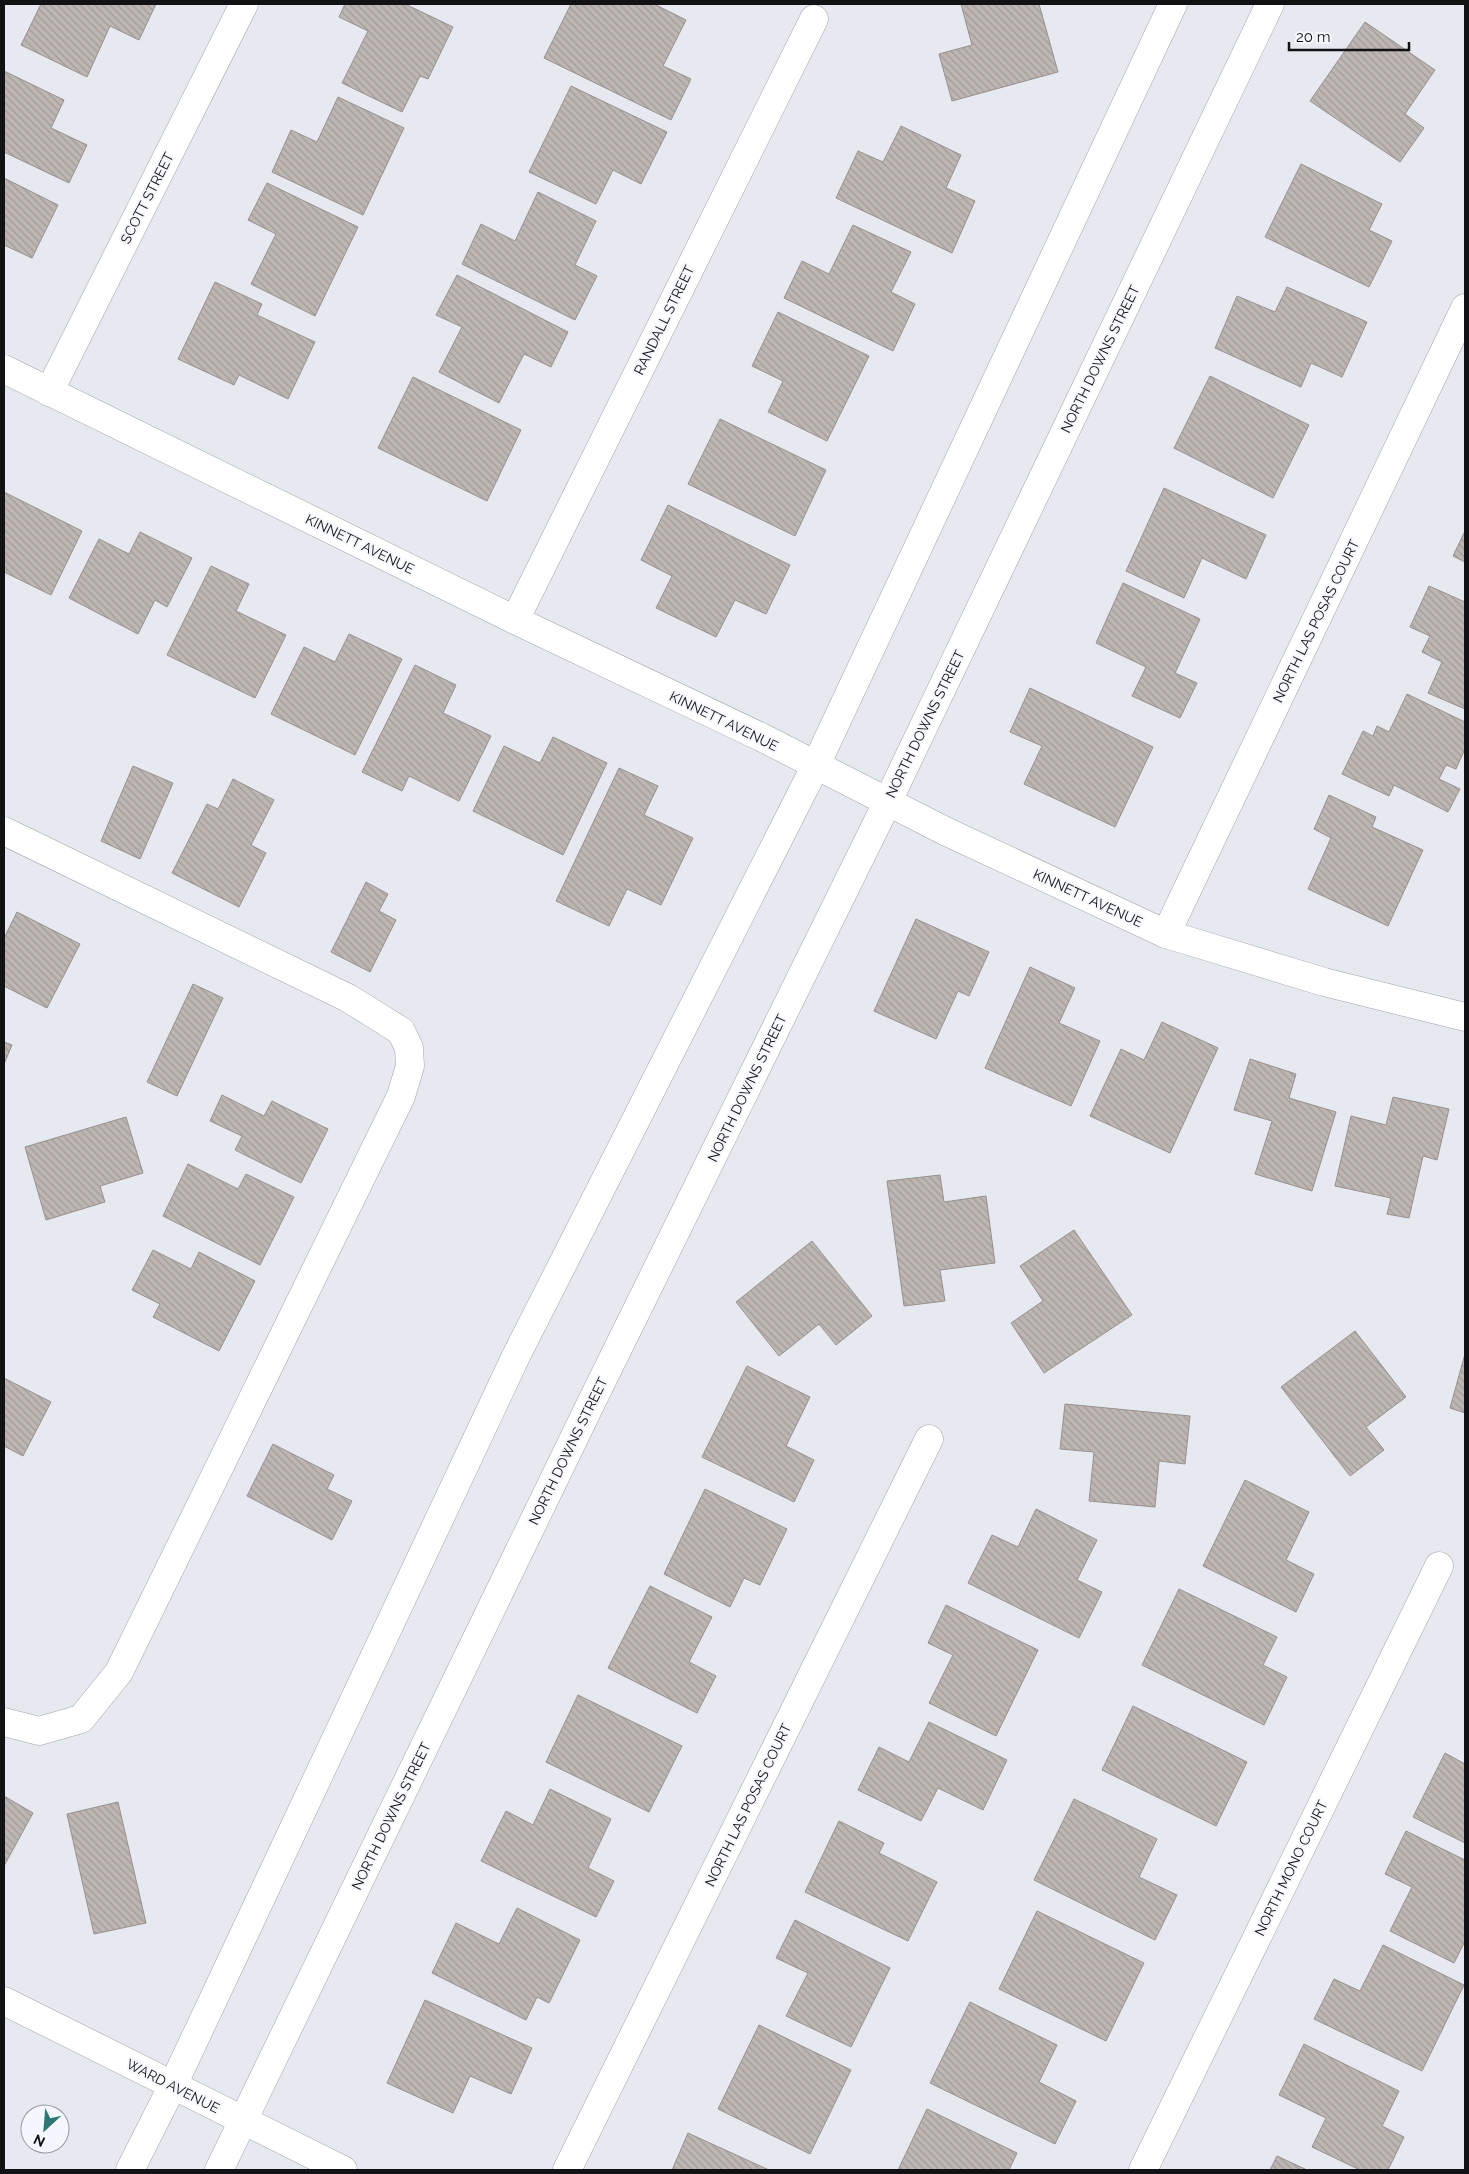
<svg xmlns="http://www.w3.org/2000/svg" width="1469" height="2174" viewBox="0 0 1469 2174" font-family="Raleway,sans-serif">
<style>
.building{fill:url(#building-back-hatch);stroke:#97908e}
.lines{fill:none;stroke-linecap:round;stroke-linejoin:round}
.street-casing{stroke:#a0a3a8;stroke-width:29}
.secondary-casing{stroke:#a0a3a8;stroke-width:29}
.street{stroke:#fff;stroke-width:28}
.secondary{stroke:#fff;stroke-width:28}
.labels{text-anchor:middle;stroke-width:4;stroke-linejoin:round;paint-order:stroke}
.street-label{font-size:14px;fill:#111214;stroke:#f4f7fd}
</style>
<defs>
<pattern id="building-back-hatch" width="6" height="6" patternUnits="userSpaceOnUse" patternTransform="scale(1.25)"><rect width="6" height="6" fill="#bdb6b3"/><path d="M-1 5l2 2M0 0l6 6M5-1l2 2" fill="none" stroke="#a19b99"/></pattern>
</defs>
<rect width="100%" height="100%" fill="#e6eaf0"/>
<!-- building -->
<g class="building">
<path d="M41 4H156L139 40 110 26 87 77 21 45Z"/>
<path d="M345 4H405L453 27 428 79 420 76 402 112 342 83 368 31 339 17Z"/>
<path d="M571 4H654L686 20 663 66 691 79 671 120 544 58Z"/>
<path d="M961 4H1039L1058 72 952 101 939 54 972 45Z"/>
<path d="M1365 22 1435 70 1405 114 1424 128 1400 162 1310 101Z"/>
<path d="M4 71 64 100 51 128 87 145 69 183 4 152Z"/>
<path d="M571 86 667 132 641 184 613 170 596 204 529 172Z"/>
<path d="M338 97 404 128 363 215 272 172 291 130 317 142Z"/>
<path d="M901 126 961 155 946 188 975 201 952 253 836 198 858 151 883 162Z"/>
<path d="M1301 164 1382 204 1369 230 1392 241 1369 287 1265 237Z"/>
<path d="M4 178 58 205 32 258 4 245Z"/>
<path d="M267 183 358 227 315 316 251 284 276 234 248 220Z"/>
<path d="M538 192 596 221 575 265 597 276 575 320 462 264 481 224 515 241Z"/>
<path d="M853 225 911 252 891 292 915 304 893 351 784 298 802 261 829 274Z"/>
<path d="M457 275 568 332 551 367 524 354 499 403 439 372 462 327 436 315Z"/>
<path d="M215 282 262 304 257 315 315 342 288 399 239 375 234 385 178 359Z"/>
<path d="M1287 287 1367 322 1342 377 1311 363 1301 387 1215 348 1237 296 1275 312Z"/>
<path d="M778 312 869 356 827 441 768 412 783 381 752 366Z"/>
<path d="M1210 376 1309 425 1273 498 1174 448Z"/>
<path d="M413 377 521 430 487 501 378 448Z"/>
<path d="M720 419 826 470 795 536 688 484Z"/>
<path d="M1164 488 1266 535 1246 579 1202 558 1184 598 1126 571Z"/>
<path d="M4 492 82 531 51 595 4 572Z"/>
<path d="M668 505 790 565 766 614 735 600 716 637 656 608 672 576 641 560Z"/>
<path d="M1465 531V562L1453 556Z"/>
<path d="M140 532 192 558 167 607 155 600 138 634 69 598 99 539 129 554Z"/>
<path d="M211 566 249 584 236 611 286 635 255 698 167 655Z"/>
<path d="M1123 583 1200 619 1175 673 1197 683 1180 718 1132 696 1146 667 1096 643Z"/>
<path d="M1429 586 1465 602V709L1428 693 1442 662 1422 652 1430 636 1410 627Z"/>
<path d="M349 634 402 659 355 755 271 714 304 647 335 662Z"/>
<path d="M415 665 456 685 443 713 491 736 459 801 409 776 402 791 362 772Z"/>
<path d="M1030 688 1153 747 1115 827 1024 784 1042 746 1010 732Z"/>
<path d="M1407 694 1465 722V749L1456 769 1446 765 1439 779 1460 789 1448 812 1394 785 1389 796 1342 774 1363 731 1373 736 1377 726 1389 732Z"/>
<path d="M553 737 607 763 563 855 473 811 504 746 540 763Z"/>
<path d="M133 766 173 783 140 859 101 841Z"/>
<path d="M619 768 658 786 644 815 693 838 661 905 627 889 609 926 556 901Z"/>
<path d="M233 779 274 800 251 845 266 853 239 907 172 873 207 804 218 809Z"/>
<path d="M1329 795 1376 817 1372 827 1423 850 1388 926 1308 889 1331 838 1314 829Z"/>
<path d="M366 882 388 894 379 911 396 920 370 972 331 952Z"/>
<path d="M17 912 80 944 47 1008 4 986V938Z"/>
<path d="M916 919 989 952 969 996 958 991 936 1039 874 1011Z"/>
<path d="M1030 967 1075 988 1059 1023 1100 1041 1071 1106 985 1068Z"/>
<path d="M193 984 223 998 177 1096 147 1082Z"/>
<path d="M1162 1022 1218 1048 1170 1153 1090 1116 1121 1049 1144 1060Z"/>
<path d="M4 1042 12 1045 4 1064Z"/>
<path d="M1250 1059 1296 1074 1289 1098 1336 1112 1312 1191 1255 1174 1272 1121 1234 1110Z"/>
<path d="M222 1095 264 1116 272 1101 328 1129 301 1183 235 1150 242 1136 210 1121Z"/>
<path d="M1393 1097 1449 1109 1437 1160 1423 1156 1409 1218 1387 1214 1391 1198 1335 1186 1351 1116 1386 1125Z"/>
<path d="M126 1117 143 1173 100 1186 105 1202 46 1220 25 1147Z"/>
<path d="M188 1164 238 1189 246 1174 294 1197 260 1265 163 1216Z"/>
<path d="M940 1175 944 1202 986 1196 995 1263 940 1270 945 1301 904 1306 887 1181Z"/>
<path d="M1074 1230 1132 1315 1044 1373 1011 1323 1043 1301 1020 1266Z"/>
<path d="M812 1241 872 1316 836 1345 819 1324 779 1356 736 1302Z"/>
<path d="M153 1250 191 1269 199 1252 255 1281 219 1351 153 1317 160 1304 132 1290Z"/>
<path d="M1355 1331 1406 1397 1366 1427 1384 1450 1350 1476 1281 1387Z"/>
<path d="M1465 1354V1413L1450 1408Z"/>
<path d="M747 1366 810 1397 786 1446 814 1460 794 1502 702 1457Z"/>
<path d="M4 1378 51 1402 23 1456 4 1446Z"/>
<path d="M1065 1404 1190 1416 1185 1464 1159 1461 1155 1507 1089 1501 1094 1452 1060 1449Z"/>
<path d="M273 1444 334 1475 327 1489 352 1501 332 1540 247 1496Z"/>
<path d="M1245 1480 1309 1512 1286 1560 1314 1574 1296 1612 1203 1566Z"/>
<path d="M705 1489 787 1529 760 1585 744 1578 730 1607 664 1574Z"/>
<path d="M1036 1509 1097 1540 1077 1580 1102 1592 1079 1638 968 1583 992 1535 1018 1547Z"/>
<path d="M650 1586 712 1617 689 1662 716 1676 697 1713 608 1668Z"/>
<path d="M1179 1589 1277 1637 1263 1665 1287 1677 1264 1725 1142 1665Z"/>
<path d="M946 1605 1038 1650 996 1736 929 1703 953 1655 928 1643Z"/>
<path d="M578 1695 682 1746 649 1812 546 1762Z"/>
<path d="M1133 1706 1247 1762 1216 1826 1102 1770Z"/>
<path d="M929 1722 1007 1760 983 1810 938 1788 921 1821 858 1790 879 1747 909 1762Z"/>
<path d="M1445 1753 1465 1764V1843L1413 1817Z"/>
<path d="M550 1789 611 1819 588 1868 614 1881 596 1917 481 1861 506 1811 533 1825Z"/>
<path d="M4 1796 33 1813 4 1866Z"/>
<path d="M1074 1799 1157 1839 1139 1877 1177 1895 1155 1940 1034 1880Z"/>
<path d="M118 1802 146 1923 94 1934 67 1814Z"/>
<path d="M839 1821 884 1843 879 1853 937 1882 908 1941 805 1892Z"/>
<path d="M1406 1831 1465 1860V1941L1454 1963 1390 1931 1412 1887 1385 1874Z"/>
<path d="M517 1908 580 1940 549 2003 537 1997 526 2020 432 1973 456 1923 499 1944Z"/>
<path d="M1037 1911 1144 1963 1106 2041 999 1989Z"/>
<path d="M795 1920 890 1968 851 2047 786 2016 808 1973 776 1958Z"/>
<path d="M1383 1945 1464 1985 1422 2071 1314 2019 1334 1979 1360 1991Z"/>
<path d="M425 2000 532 2048 511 2094 470 2076 453 2113 387 2083Z"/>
<path d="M970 2002 1057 2045 1039 2082 1076 2101 1055 2144 930 2083Z"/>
<path d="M759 2025 851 2070 810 2154 718 2109Z"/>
<path d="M1304 2044 1399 2091 1382 2126 1404 2137 1388 2170H1360L1312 2147 1326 2118 1279 2095Z"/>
<path d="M927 2109 1017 2153 1009 2170H898Z"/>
<path d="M688 2133 769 2170H672Z"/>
<path d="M1277 2156 1307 2170H1270Z"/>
</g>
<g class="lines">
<!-- street casing -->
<g class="street-casing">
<g id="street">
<path d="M4 369 515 620 761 737 945 831 1166 934 1324 982 1465 1017"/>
<path d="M49 392 244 4"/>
<path d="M515 620 814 19"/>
<path d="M4 831 348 998 401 1031 409 1048 410 1066 401 1096 119 1672 81 1719 39 1731 4 1722"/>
<path d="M1166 934 1465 308"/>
<path d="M567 2170 929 1439"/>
<path d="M1143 2170 1439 1566"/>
</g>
</g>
<!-- secondary casing -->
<g class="secondary-casing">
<g id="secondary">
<path d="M4 2001 343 2170"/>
<path d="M130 2170 173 2085 516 1356 815 767 1173 4"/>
<path d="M219 2170 592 1401 887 803 1270 4"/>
</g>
</g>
<!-- street -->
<use href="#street" class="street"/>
<!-- secondary -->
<use href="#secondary" class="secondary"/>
</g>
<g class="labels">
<!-- street labels -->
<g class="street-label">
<text transform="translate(147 198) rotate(-63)" y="5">SCOTT STREET</text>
<text transform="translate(664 320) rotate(-64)" y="5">RANDALL STREET</text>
<text transform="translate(1100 359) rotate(-64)" y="5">NORTH DOWNS STREET</text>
<text transform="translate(360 544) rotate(26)" y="5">KINNETT AVENUE</text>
<text transform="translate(1316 621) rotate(-64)" y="5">NORTH LAS POSAS COURT</text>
<text transform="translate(724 721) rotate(26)" y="5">KINNETT AVENUE</text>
<text transform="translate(925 724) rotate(-64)" y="5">NORTH DOWNS STREET</text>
<text transform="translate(1088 898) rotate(25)" y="5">KINNETT AVENUE</text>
<text transform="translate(747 1088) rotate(-64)" y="5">NORTH DOWNS STREET</text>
<text transform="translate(568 1451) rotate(-64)" y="5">NORTH DOWNS STREET</text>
<text transform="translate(748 1805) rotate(-64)" y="5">NORTH LAS POSAS COURT</text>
<text transform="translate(391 1816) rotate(-64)" y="5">NORTH DOWNS STREET</text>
<text transform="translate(1291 1868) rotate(-64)" y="5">NORTH MONO COURT</text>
<text transform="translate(173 2086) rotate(27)" y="5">WARD AVENUE</text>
</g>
</g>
<!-- border -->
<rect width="1469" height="2174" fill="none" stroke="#111214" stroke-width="10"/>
<!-- north arrow -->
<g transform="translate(45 2129) rotate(206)"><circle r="24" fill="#f4f7fd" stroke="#999ba0"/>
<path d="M0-4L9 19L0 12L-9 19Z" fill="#2c7673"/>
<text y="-8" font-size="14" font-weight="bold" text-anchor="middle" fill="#111214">N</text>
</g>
<!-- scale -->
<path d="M1289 42v8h120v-8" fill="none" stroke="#111214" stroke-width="2.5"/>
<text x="1296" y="42" font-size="15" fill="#111214" stroke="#f4f7fd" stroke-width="4" paint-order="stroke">20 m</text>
</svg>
